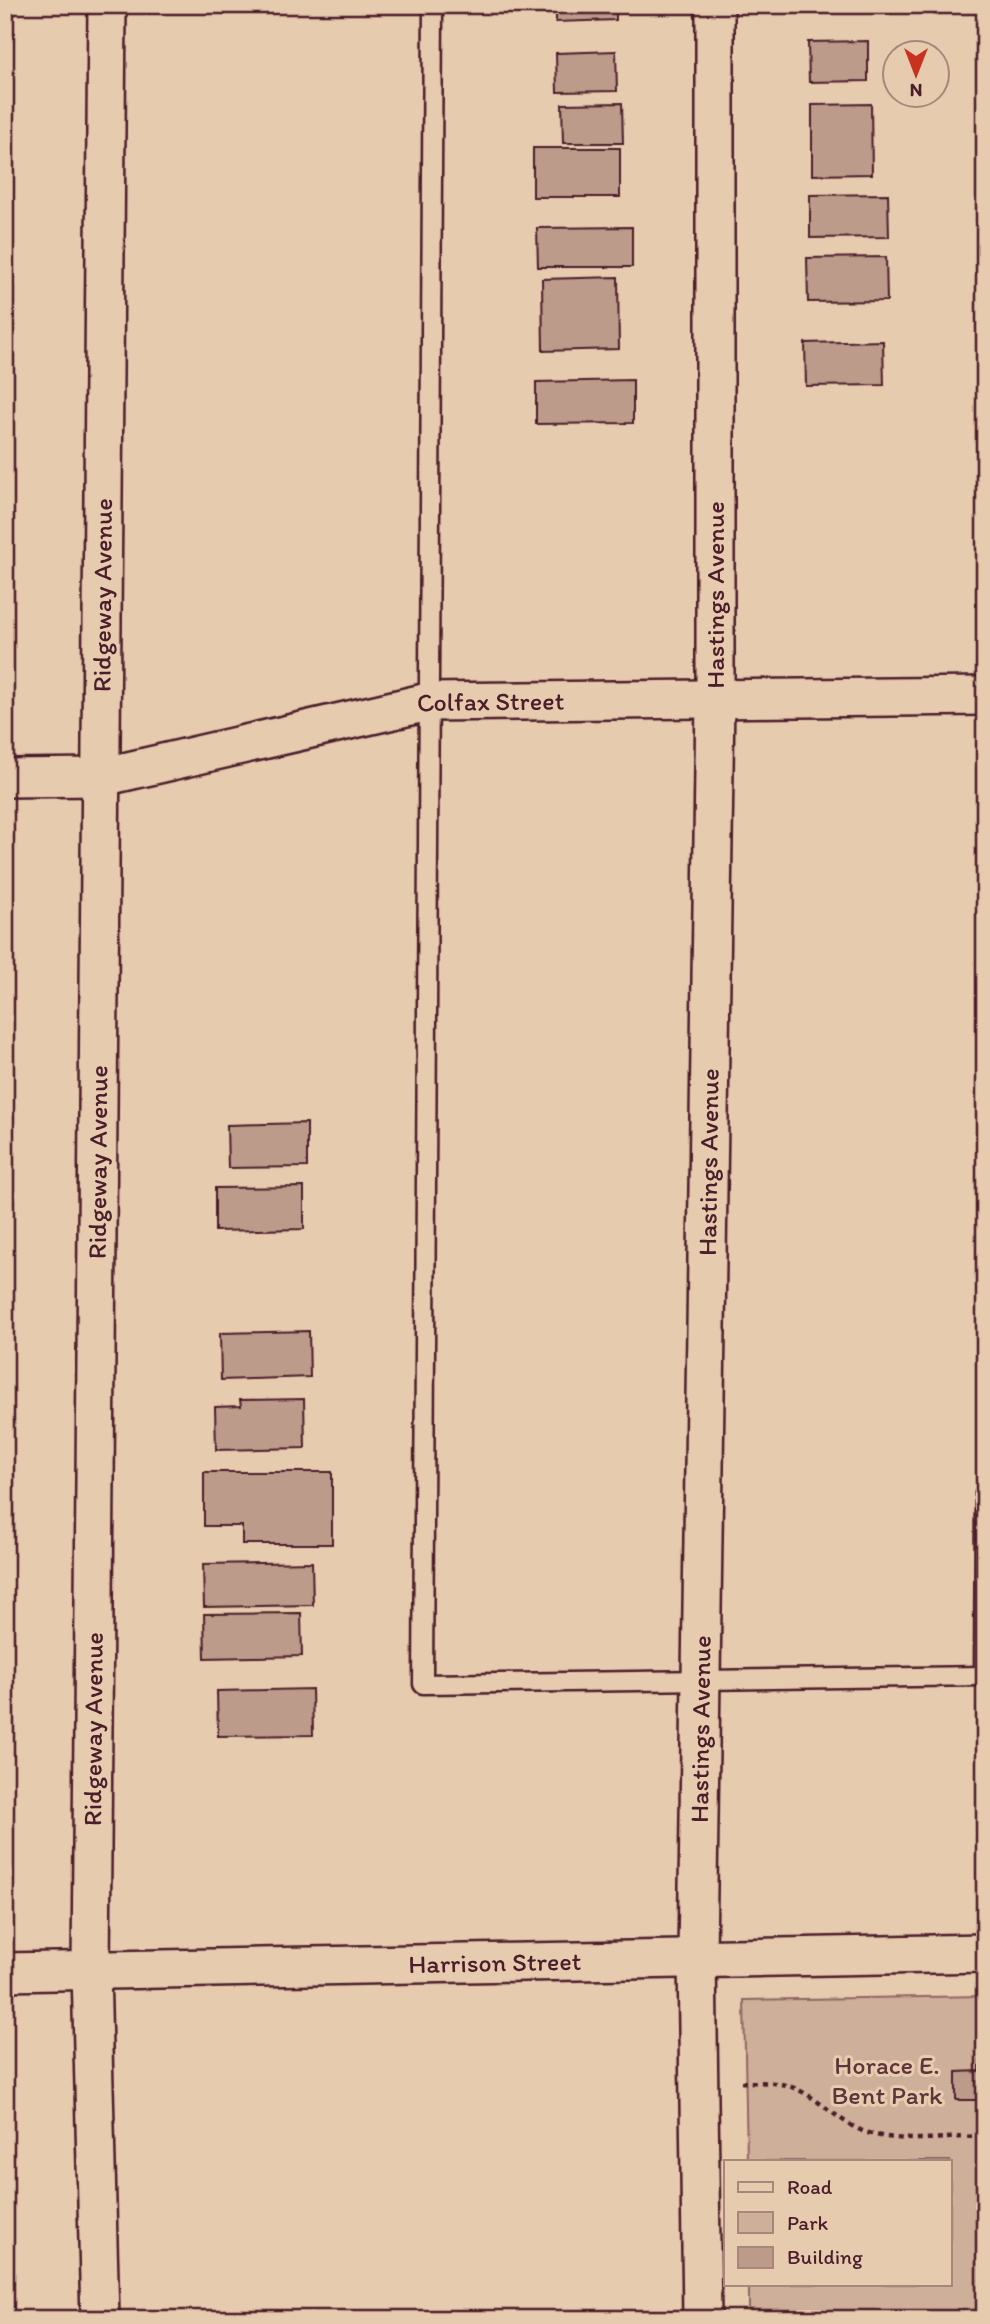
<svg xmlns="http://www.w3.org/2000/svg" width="990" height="2324" viewBox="0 0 990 2324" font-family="Itim,sans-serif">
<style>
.green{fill:#ceaf99;stroke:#8c6762;stroke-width:2}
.building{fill:#bc9b8a;stroke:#4a1f2b;stroke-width:2}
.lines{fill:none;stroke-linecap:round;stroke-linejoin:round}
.service-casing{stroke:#4a1f2b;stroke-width:23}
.minor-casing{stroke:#4a1f2b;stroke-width:42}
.path{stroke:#4a1f2b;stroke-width:4.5;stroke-dasharray:5 5;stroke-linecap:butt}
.service{stroke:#e7cbae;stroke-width:18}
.minor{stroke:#e7cbae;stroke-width:37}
.labels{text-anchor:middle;stroke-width:6;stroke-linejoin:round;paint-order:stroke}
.street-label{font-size:26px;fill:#4a1f2b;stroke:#e7cbae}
.park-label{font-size:26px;fill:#5e353c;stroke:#e7cbae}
</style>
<rect width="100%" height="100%" fill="#e7cbae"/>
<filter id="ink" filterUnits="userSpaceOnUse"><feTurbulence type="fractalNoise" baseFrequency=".0143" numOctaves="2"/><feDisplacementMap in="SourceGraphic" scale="14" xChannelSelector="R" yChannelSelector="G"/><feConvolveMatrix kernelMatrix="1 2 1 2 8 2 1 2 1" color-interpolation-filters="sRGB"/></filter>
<g filter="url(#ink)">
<!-- green -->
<path class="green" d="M985 1996V2319H749V2284H950V2161H747L744 2000Z"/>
<!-- building -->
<g class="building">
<path d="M556 5H616V20L556 22Z"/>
<path d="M810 5H895V7L810 9Z"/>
<path d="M868 41V81L809 82 808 42Z"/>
<path d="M616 51 617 91 557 92 556 53Z"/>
<path d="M622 103 623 143H563L562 104Z"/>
<path d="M871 104 872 174 812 175V105Z"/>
<rect x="533" y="148" width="87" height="49"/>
<path d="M888 194 889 237 810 238V195Z"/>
<path d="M632 227V267H538L537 228Z"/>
<path d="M886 257 887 301 808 302 807 258Z"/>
<path d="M618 277 619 349 543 351 542 279Z"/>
<path d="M883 341 884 385 806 386 805 343Z"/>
<path d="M633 380V423L536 424V382Z"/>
<path d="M307 1123V1167L228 1168 227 1125Z"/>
<path d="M304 1187V1229L215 1231V1188Z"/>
<path d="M309 1331 310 1377 221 1380 220 1333Z"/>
<path d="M304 1399 305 1448 216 1450 215 1407 241 1406 240 1400Z"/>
<path d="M204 1472H332V1544H242V1526H204Z"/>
<path d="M312 1562 313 1605 204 1607 203 1564Z"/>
<path d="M301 1613 302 1656 205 1658 204 1614Z"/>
<path d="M312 1689 313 1735 218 1736 217 1691Z"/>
<path d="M980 2059H985V2100H956V2072L980 2071Z"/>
</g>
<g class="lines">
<!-- service casing -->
<g class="service-casing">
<g id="service">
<path d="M433 5 423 1684 985 1676"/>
<path d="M984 1676 985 1494"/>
</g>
</g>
<!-- minor casing -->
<g class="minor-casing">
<g id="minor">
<path id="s1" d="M5 778 102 777 428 702 985 696"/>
<path id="s2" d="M5 1972 985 1953"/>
<path id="s3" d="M100 2319 91 1971 107 5"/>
<path id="s4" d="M702 2319 697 1957 715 699V5"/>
</g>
</g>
<!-- path -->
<path class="path" d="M741 2082C755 2083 772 2081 785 2085 814 2092 836 2121 865 2132 901 2144 947 2137 985 2136"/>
<!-- service -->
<use href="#service" class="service"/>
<!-- minor -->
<use href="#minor" class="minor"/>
</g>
</g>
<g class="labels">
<!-- street labels -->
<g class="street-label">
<text dy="9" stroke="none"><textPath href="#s3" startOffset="1724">Ridgeway Avenue</textPath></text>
<text transform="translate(715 595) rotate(-90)" y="9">Hastings Avenue</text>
<text dy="9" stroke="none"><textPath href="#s1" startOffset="494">Colfax Street</textPath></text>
<text dy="9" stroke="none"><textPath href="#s3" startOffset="1157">Ridgeway Avenue</textPath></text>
<text dy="9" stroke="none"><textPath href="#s4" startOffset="1157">Hastings Avenue</textPath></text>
<text dy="9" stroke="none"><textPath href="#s3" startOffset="590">Ridgeway Avenue</textPath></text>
<text dy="9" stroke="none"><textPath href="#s4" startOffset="590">Hastings Avenue</textPath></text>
<text dy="9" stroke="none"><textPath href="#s2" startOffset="490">Harrison Street</textPath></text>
</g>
<!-- park labels -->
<g class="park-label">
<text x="887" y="2074">Horace E.<tspan x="887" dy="30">Bent Park</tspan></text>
</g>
</g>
<!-- margin -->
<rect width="990" height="2324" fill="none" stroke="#e7cbae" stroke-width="28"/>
<rect x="14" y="14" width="962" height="2296" fill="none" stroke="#4a1f2b" stroke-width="2.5" filter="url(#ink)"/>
<!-- legend -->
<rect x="724" y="2160" width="228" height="126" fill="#e7cbae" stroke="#a8867a" stroke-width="2"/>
<rect x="738" y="2182" width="35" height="10" fill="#e7cbae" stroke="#a8867a" stroke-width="2"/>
<text x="787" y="2194" font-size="21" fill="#4a1f2b">Road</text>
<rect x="738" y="2212" width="35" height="21" fill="#ceaf99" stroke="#a8867a" stroke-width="2"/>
<text x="787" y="2230" font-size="21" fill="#4a1f2b">Park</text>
<rect x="738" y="2247" width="35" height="21" fill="#bc9b8a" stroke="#a8867a" stroke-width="2"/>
<text x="787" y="2264" font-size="21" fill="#4a1f2b">Building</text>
<!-- north arrow -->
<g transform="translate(916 74) rotate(180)"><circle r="33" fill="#e7cbae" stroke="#a8867a" stroke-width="2"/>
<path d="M0-5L12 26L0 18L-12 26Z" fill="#c8321e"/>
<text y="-10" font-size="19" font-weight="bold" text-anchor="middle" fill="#4a1f2b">N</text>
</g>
</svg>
